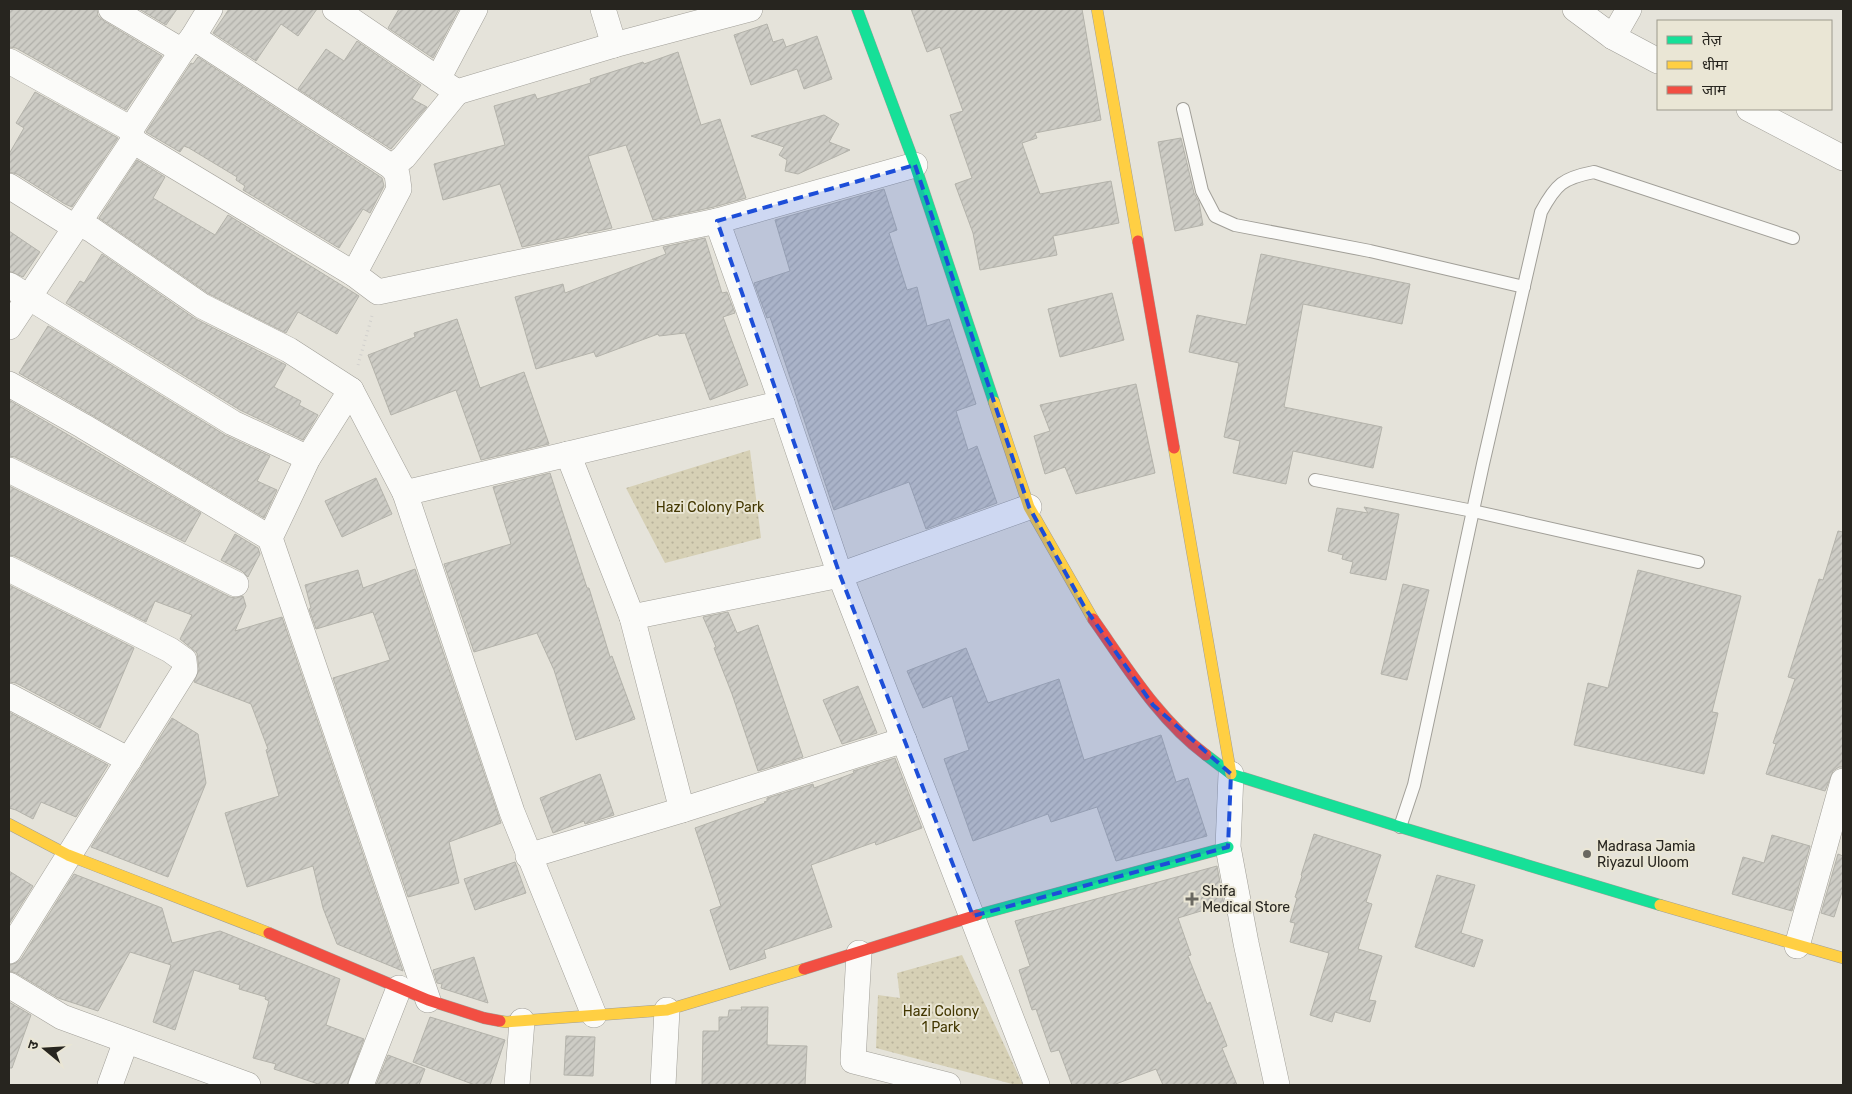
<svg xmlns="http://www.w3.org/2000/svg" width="1852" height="1094" viewBox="0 0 1852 1094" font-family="Rubik,'Noto Sans Devanagari',sans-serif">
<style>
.grass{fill:url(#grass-dots)}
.building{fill:url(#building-hatch);stroke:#b4b3ab}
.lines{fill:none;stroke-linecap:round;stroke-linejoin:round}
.lane-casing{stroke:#a19f98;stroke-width:14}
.street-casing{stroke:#a19f98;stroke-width:26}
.fast-casing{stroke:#a19f98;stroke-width:12}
.slow-casing{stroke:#a19f98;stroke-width:12}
.jam-casing{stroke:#a19f98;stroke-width:12}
.path{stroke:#d1d0cd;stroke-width:3;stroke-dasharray:1 4;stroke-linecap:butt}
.lane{stroke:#fbfbf9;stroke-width:12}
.street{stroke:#fbfbf9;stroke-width:25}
.fast{stroke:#16e098;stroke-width:11}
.slow{stroke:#ffcf43;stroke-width:11}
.jam{stroke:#f24e42;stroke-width:11}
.marked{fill:#1d4ed8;fill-opacity:0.2;stroke:#1d4ed8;stroke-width:4;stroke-dasharray:10 6;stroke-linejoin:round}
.poi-dot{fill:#6a6860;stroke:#eae6d5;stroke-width:2}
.labels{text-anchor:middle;stroke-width:4;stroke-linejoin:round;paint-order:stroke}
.park-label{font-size:14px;fill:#433700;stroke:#eae6d5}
.poi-label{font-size:14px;fill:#27251f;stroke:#eae6d5;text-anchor:start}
</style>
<defs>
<pattern id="grass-dots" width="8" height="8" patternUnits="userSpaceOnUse" patternTransform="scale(1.25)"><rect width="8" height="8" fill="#d6d0b5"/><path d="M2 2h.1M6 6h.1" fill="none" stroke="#b8b29b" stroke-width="1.8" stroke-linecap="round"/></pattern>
<pattern id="building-hatch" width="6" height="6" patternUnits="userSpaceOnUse" patternTransform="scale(1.25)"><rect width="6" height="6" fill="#cdccc5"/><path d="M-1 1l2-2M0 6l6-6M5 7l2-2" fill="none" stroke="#b0afa9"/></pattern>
</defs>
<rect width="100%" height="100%" fill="#e5e3da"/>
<!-- grass -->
<g class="grass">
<path d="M750 450 761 538 665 563 626 488Z"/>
<path d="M962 955 1023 1085H1016L876 1048 878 995 900 998 897 973Z"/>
</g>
<!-- building -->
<g class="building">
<path d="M9 9H97L98 16 104 21 162 56 126 110 16 48 9 47Z"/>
<path d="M139 9H177L166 25Z"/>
<path d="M229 9H317L298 36 281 24 256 61 213 33Z"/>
<path d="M399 9H459L433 58 388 28Z"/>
<path d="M911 9H1082L1101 120 1035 133 1037 138 1022 143 1040 194 1111 181 1119 223 1053 236 1057 255 980 270 973 233 955 184 972 178 950 115 963 111 940 47 927 52Z"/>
<path d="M767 24 773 42 783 39 786 47 817 36 832 79 804 89 797 69 751 85 734 35Z"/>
<path d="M357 41 421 85 412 99 427 107 391 149 298 89 326 49 344 61Z"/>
<path d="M678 52 701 125 720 119 746 198 714 207 653 220 626 145 588 156 612 228 588 233 587 232 574 236 522 247 500 184 443 200 434 164 505 145 494 106 535 94 537 99 591 83 590 79 643 62 644 64Z"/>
<path d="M198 57 382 178 384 186 370 213 363 209 339 248 243 190 245 186 236 180 237 177 189 148 184 146 180 152 146 132 191 63 193 64Z"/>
<path d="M35 92 118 138 72 207 65 204 17 174 9 172V154L24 128 16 123Z"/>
<path d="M824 115 839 124 829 142 850 150 798 174 785 171 787 160 779 155 784 147 751 136Z"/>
<path d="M1181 138 1194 193 1199 202 1203 225 1175 231 1158 142Z"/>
<path d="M137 160 165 177 153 198 215 235 228 215 359 296 337 334 298 312 286 333 209 294 99 218Z"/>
<path d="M884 189 897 230 889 233 907 290 917 287 927 326 949 319 976 404 956 411 968 450 977 446 997 503 926 529 909 482 834 510 770 317 767 318 754 283 790 271 775 220Z"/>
<path d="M9 231 40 252 23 277 9 271Z"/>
<path d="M705 238 722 293 727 292 735 313 723 317 748 385 710 400 685 333 659 336 658 334 596 357 594 352 536 369 515 297 563 284 565 293 666 254 663 247Z"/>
<path d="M102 254 194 318 286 365 274 387 301 401 299 405 318 415 303 440 240 410 66 303 80 281 84 283Z"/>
<path d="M1261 254 1410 284 1402 324 1303 304 1284 407 1382 427 1373 468 1293 451 1286 484 1233 473 1240 441 1224 437 1239 363 1189 352 1197 315 1246 325Z"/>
<path d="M1112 293 1124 340 1060 357 1048 309Z"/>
<path d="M457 319 480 388 524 372 549 444 481 460 456 390 391 415 368 355 415 337 414 333Z"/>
<path d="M48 326 225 435 270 456 257 481 277 490 264 518 90 414 19 373Z"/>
<path d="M1136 384 1155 473 1076 494 1065 467 1045 474 1034 436 1050 431 1040 405Z"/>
<path d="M9 400 201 513 185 542 15 457 9 456Z"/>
<path d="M550 473 587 588H589L610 657 612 656 635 719 576 740 554 670 537 633 474 652 444 564 511 544 493 487Z"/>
<path d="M376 478 392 514 342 537 325 501Z"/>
<path d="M9 486 230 597 236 598 243 596 246 606 235 631 282 617 403 971 337 944 323 908 313 866 247 887 225 813 279 796 266 750 268 749 251 704 194 682 199 669 197 653 180 639 192 615 155 601 146 622 15 556 9 555Z"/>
<path d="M1364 507 1399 514 1386 580 1350 573 1353 562 1342 559 1343 555 1328 551 1337 508 1368 513Z"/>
<path d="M1838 531 1843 532V767H1839L1833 771 1825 791 1766 774 1776 744 1773 743 1795 679 1788 677 1819 579 1823 580Z"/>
<path d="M235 534 258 548 260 554 248 577 242 571 221 560Z"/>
<path d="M415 569 501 823 449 842 459 883 408 897 333 678 390 660 373 612 316 629 309 609 311 608 305 585 358 570 363 588Z"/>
<path d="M1638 570 1741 596 1712 712 1718 713 1704 774 1574 745 1588 683 1608 688Z"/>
<path d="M1403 584 1429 590 1407 680 1381 674Z"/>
<path d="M9 585 134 648 100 728 16 683 9 682Z"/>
<path d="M728 612 737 633 758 625 803 757 758 771 732 694 714 648 716 647 703 617Z"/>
<path d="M966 648 988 703 1059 679 1084 760 1161 735 1176 782 1188 778 1207 836 1116 861 1097 807 1051 822 1048 814 973 841 944 759 969 750 952 696 923 708 907 671Z"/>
<path d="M858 686 877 733 842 744 823 700Z"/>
<path d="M9 712 108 765 76 817 41 802 33 819 16 810 9 808Z"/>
<path d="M172 718 198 734 206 783 168 877 91 847Z"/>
<path d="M895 758 922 828 876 845 875 842 811 865 832 927 764 950 766 958 730 970 710 910 721 906 695 828 765 803 764 802 767 801V798L813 784 814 788 854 773 853 771Z"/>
<path d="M600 774 614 815 585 824 584 821 553 833 540 798Z"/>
<path d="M1314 834 1381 855 1366 902 1372 904 1358 949 1382 956 1369 1000 1376 1001 1370 1022 1335 1012 1332 1022 1310 1015 1329 953 1290 942 1295 923 1290 922 1297 898 1295 897 1302 876 1301 875Z"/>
<path d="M1772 835 1810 846 1792 911 1732 894 1743 857 1764 863Z"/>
<path d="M1838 854 1843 856V889L1834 917 1821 913Z"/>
<path d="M515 862 526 893 475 910 464 879Z"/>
<path d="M1217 866 1224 904 1178 918 1191 955 1188 956 1207 1004 1210 1002 1227 1046 1222 1048 1237 1085H1163L1156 1069 1113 1085H1072L1059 1050 1051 1052 1036 1009 1032 1010 1019 970 1030 966 1015 921Z"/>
<path d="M9 871 33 886 9 924Z"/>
<path d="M74 874 162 908 172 943 220 931 340 979 326 1025 364 1039 347 1085H321L274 1069 276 1064 253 1058 269 1001 265 999 266 997 239 989 240 985 194 970 175 1030 153 1022 171 965 130 952 98 1011 58 998 16 973 9 971V965L16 963 21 959Z"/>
<path d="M1437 875 1475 885 1461 933 1483 940 1474 967 1415 947Z"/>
<path d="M474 957 488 1003 441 988 442 984 437 983 433 970Z"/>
<path d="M9 1002 31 1015 12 1068H9Z"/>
<path d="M741 1007H768L767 1045 807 1046 805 1085H702L703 1031H719V1017H728L729 1010H742Z"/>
<path d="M430 1017 505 1040 490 1085H475L413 1062Z"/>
<path d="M566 1036 595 1037 593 1076 564 1075Z"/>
<path d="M388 1055 425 1069 419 1085H376Z"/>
</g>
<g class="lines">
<!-- lane casing -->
<g class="lane-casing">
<g id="lane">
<path d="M1183 109 1202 191 1215 216 1235 225 1370 251 1524 287"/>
<path d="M1315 480 1473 511 1698 562"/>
<path d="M1400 827 1414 785 1483 464 1541 212C1556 184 1563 178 1594 172L1793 238"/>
</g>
</g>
<!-- street casing -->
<g class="street-casing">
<g id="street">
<path d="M111 9 182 51 193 37 210 9"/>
<path d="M335 9 457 92 614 45 750 9"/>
<path d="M603 9 614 45"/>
<path d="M1575 9 1613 37 1658 61"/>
<path d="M193 37 392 167 404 157 457 92"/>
<path d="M1613 37 1629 9"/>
<path d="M9 61 131 129"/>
<path d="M438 79 475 9"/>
<path d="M1749 109 1843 158"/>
<path d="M133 141 354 274 378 292 717 221 915 165"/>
<path d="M9 186 76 228"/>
<path d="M717 221 782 403 840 575 1037 1085"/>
<path d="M79 223 92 230 202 306 289 350 351 390 405 493 782 403"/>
<path d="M354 274 399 189 397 174 392 167"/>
<path d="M9 285 233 423 308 458"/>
<path d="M9 327 133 141 131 129 182 51"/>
<path d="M9 384 83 426 270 538"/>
<path d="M351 390 308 458 270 538 428 1000"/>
<path d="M568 454 632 617 682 810"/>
<path d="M9 470 236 584"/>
<path d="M405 493 512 812 594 1015"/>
<path d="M9 569 170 650 184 660 185 670 9 951"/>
<path d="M632 617 840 575 1029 507"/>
<path d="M9 696 129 760"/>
<path d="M1231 774 1228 847 1246 943 1277 1085"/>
<path d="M528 856 682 810 904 740"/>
<path d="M1797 946 1843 781"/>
<path d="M859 953 853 1061 948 1085"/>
<path d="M9 985 62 1017 248 1085"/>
<path d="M110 1085 126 1041"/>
<path d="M361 1085 399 988"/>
<path d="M517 1085 522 1021"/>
<path d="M663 1085 667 1010"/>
</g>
</g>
<!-- fast casing -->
<g class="fast-casing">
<g id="fast">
<path d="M857 9 915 165 994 402"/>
<path d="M1206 755 1231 774 1400 827 1660 905"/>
<path d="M977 915 1228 847"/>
</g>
</g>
<!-- slow casing -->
<g class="slow-casing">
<g id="slow">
<path d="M1097 9 1138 241"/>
<path d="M994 402 1029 507 1093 619"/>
<path d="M1174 448 1231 774"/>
<path d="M9 824 68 855 269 933"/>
<path d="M1660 905 1843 958"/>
<path d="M500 1021 506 1022 667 1010 804 969"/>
</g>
</g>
<!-- jam casing -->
<g class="jam-casing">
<g id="jam">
<path d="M1138 241 1174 448"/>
<path d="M1093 619C1127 667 1158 719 1206 755"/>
<path d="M269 933 428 1000 484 1018 500 1021"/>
<path d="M804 969 977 915"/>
</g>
</g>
<!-- path -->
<path class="path" d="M358 365 372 316"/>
<!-- lane -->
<use href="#lane" class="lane"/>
<!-- street -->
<use href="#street" class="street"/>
<!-- fast -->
<use href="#fast" class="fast"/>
<!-- slow -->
<use href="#slow" class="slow"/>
<!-- jam -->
<use href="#jam" class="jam"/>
</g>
<!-- marked area -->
<path class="marked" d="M915 165 1029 507 1085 608 1153 705 1231 774 1228 847 973 916 840 575 717 221Z"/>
<!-- markers -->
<g class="poi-dot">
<circle cx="1587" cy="854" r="5"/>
<path d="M1189.5 891.5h5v5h5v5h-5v5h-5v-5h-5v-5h5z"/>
</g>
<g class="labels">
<!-- park labels -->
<g class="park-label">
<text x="710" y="512">Hazi Colony Park</text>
<text x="941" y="1016">Hazi Colony<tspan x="941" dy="16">1 Park</tspan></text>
</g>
<!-- poi labels -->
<g class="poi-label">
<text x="1597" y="851">Madrasa Jamia<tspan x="1597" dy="16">Riyazul Uloom</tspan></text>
<text x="1202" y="896">Shifa<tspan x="1202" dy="16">Medical Store</tspan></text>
</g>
</g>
<!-- border -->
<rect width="1852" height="1094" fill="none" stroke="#27251f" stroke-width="20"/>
<!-- legend -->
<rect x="1657" y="20" width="175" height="90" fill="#eae6d5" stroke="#9c998c"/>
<rect x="1667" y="36" width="25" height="8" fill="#16e098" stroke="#9c998c"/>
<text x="1702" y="45" font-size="15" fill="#27251f">तेज़</text>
<rect x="1667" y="61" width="25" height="8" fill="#ffcf43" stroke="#9c998c"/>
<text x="1702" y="70" font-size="15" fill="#27251f">धीमा</text>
<rect x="1667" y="86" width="25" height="8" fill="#f24e42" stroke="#9c998c"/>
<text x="1702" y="95" font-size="15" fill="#27251f">जाम</text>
<!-- north arrow -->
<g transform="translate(45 1049) rotate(288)" stroke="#eae6d5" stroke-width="4" paint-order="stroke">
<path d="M0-4L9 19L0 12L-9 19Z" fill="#27251f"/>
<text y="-8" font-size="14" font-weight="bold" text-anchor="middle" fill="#27251f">उ</text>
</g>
</svg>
